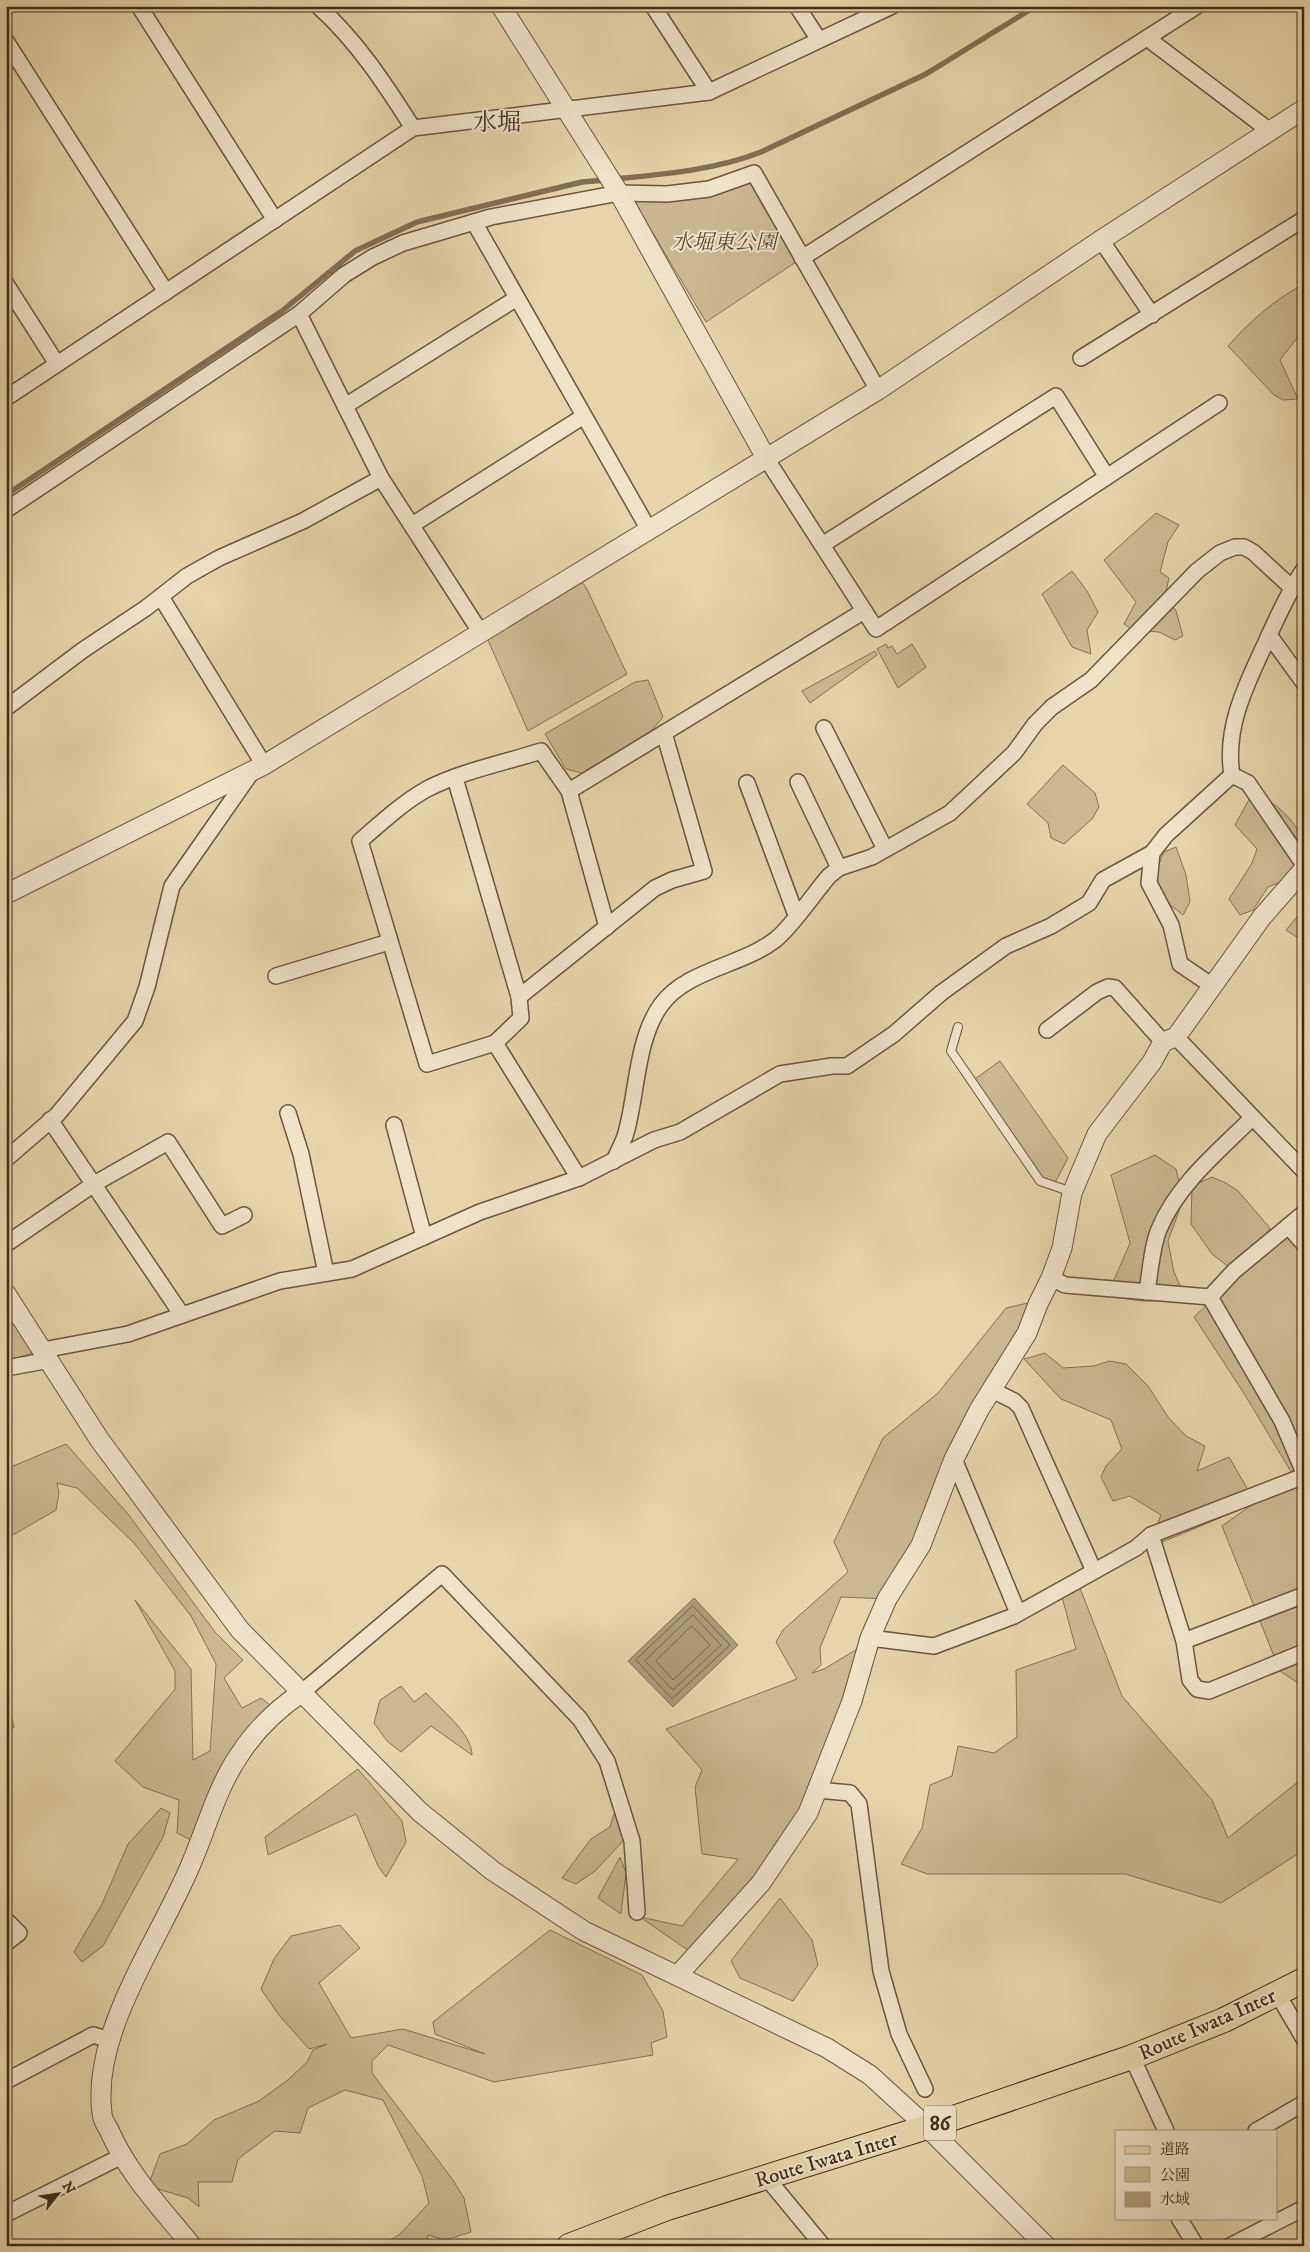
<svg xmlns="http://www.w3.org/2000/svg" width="1310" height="2252" viewBox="0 0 1310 2252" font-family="'IM FELL DW Pica','Noto Serif JP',serif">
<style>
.green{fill:#cbb892;stroke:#867254}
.water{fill:#ae9b79;stroke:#826f52}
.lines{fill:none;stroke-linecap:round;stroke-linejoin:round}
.shore{stroke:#776448;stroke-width:1}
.stream{stroke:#826f52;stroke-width:5.5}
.service-casing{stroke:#6a573c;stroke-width:10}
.minor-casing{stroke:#6a573c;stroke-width:18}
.tertiary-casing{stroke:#6a573c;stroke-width:21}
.primary-casing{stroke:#402d17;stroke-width:26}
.service{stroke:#efe3c8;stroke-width:8}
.minor{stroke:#efe3c8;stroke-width:15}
.tertiary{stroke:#efe3c8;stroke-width:19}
.primary{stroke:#e7d4ab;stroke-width:24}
.labels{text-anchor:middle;stroke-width:4;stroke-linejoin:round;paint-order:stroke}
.shield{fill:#efe3c8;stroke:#74644c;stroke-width:1}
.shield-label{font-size:20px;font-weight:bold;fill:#402d17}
.park-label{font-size:21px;font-style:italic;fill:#5c4930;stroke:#efe3c8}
.street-label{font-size:21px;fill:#402d17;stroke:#efe3c8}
.quarter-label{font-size:24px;fill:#402d17;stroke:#efe3c8}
</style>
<rect width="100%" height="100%" fill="#e7d4ab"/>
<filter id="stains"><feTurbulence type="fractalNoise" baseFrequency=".004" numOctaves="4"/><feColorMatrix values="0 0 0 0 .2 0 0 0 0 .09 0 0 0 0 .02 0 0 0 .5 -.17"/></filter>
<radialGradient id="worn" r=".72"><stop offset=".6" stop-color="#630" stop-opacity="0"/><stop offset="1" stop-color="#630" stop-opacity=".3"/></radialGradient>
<!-- green -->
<g class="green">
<path d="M754 173 802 258 706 322 629 193 697 190Z"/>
<path d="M1304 284V338H1297L1280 360 1298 399 1283 400 1274 395 1228 346C1250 321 1274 300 1304 284Z"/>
<path d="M1156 513 1179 525 1168 542 1160 572 1169 578 1165 596 1176 611 1183 636 1175 640 1159 632 1133 630 1124 624 1136 602 1104 560Z"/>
<path d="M1072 571 1087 591 1098 612 1087 630 1091 654 1072 647 1042 594Z"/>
<path d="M577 574 587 589 627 674 528 731 484 631Z"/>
<path d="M886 644 888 648 892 646 897 654 912 644 926 667 898 688 877 649Z"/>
<path d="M875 651 877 655 810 703 802 691Z"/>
<path d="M648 680 663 717 651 731 582 773 566 769 545 734 635 682Z"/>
<path d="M1063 765 1095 793 1099 807 1092 819 1064 844 1051 838 1048 823 1027 804Z"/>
<path d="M1252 794C1275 800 1300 823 1304 848 1306 862 1304 877 1304 891L1289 879 1268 887 1253 910 1240 915 1229 899 1252 863 1257 849 1235 825Z"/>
<path d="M1176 847 1186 875 1190 902 1183 915 1164 900 1155 873 1164 852Z"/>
<path d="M1303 910H1304V942L1286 930Z"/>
<path d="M1000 1061 1068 1158 1051 1190 972 1081Z"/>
<path d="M1155 1155 1176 1169 1183 1200 1168 1241 1174 1272 1187 1301H1142L1107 1296 1130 1243 1111 1175Z"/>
<path d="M1212 1177 1226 1183 1238 1191 1269 1227 1270 1240 1239 1256 1234 1271 1212 1254 1191 1224 1192 1186Z"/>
<path d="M1304 1213V1687L1280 1671 1222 1526 1253 1504 1148 1548 1161 1515 1130 1496 1113 1501 1101 1477 1106 1466 1122 1449 1111 1420 1061 1399 1024 1359 1045 1353 1063 1368 1094 1366 1109 1361 1126 1364 1148 1386 1168 1417 1186 1436 1205 1446 1197 1471 1229 1457 1255 1502 1293 1475 1245 1395 1194 1317Z"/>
<path d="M6 1294 43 1350 6 1361Z"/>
<path d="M1045 1299 887 1599 841 1597 820 1648 821 1665 812 1673 824 1669 869 1642 817 1790 766 1867 689 1951 640 1917 682 1926 738 1859 702 1854 695 1787 702 1770 666 1729 797 1679 776 1642 783 1630 848 1572 834 1542 883 1438 938 1393 1006 1308Z"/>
<path d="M66 1444 128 1514 215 1632 243 1660 224 1678 242 1708 261 1698 277 1710 210 1799 199 1844 177 1833 179 1800 143 1787 115 1761 175 1689V1671L135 1600 191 1669 193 1760 210 1751 216 1664 191 1616 134 1543 77 1488 57 1483 59 1493 56 1510 6 1539V1469Z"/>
<path d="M1080 1588 1122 1696 1212 1800 1228 1838 1304 1777V1850L1221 1903 1125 1874H927L901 1864 922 1828 930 1785 952 1776 958 1746 994 1753 1017 1737 1016 1670 1076 1649 1062 1597Z"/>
<path d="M401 1686 414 1702 426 1693C440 1709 472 1733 472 1755L431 1726 401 1752 387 1741 374 1723 380 1700Z"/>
<path d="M6 1696 14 1727 6 1734Z"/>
<path d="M358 1769 402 1821 406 1842 386 1877 378 1866 356 1814 268 1855 265 1837Z"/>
<path d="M161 1808 170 1813 163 1837 103 1946 82 1962 74 1952 102 1904 128 1844Z"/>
<path d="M615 1811 624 1815 625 1839 595 1871 576 1884 562 1878 591 1839 610 1827Z"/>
<path d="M620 1857 626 1873 621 1914 598 1898Z"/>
<path d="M780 1898 812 1940 818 1965 793 2001 740 1978 731 1961Z"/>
<path d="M340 1925 360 1948 319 1983 351 2038 403 2029 485 2054 435 2034 433 2022 550 1930 642 1975 663 2011 667 2037 651 2043 653 2055 494 2082 388 2045 372 2061V2073L453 2180 464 2198 471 2232 445 2240 428 2235 426 2246H381L400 2234 429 2203 422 2176 383 2100 345 2090 308 2108 300 2133 275 2131 238 2159 232 2182H198L199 2207 188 2198 148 2186 160 2154 187 2144 214 2120 259 2101 289 2079 307 2062 313 2050 327 2044 309 2049 279 2015 261 1989 274 1959 291 1936Z"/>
</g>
<!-- water -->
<path class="water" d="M694 1598 738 1645 673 1707 628 1661Z"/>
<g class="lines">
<!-- shore -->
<g class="shore">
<path d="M693 1606 730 1645 672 1699 636 1660Z"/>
<path d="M693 1615 721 1645 673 1690 645 1661Z"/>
<path d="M692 1626 710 1645 673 1680 656 1661Z"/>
</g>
<!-- stream -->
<g class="stream">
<path d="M615 179C665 174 715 170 761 152L926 74 1036 6"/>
<path d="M6 495 282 311 355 251 417 222 582 182 606 180"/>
</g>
<!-- service casing -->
<g class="service-casing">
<path id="service" d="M958 1027 951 1051 1040 1181 1072 1192"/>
</g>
<!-- minor casing -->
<g class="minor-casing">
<g id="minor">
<path d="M139 6 275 220"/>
<path d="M318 6C357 41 385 84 413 128"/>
<path d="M653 6 709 92"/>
<path d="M797 6 819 40"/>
<path d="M1147 38 1270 131"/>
<path d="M6 41 166 292"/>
<path d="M474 222 649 530"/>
<path d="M1101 240 1152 315"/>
<path d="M802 258 1197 6"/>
<path d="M6 284 57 364"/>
<path d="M299 314 381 478 481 633"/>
<path d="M1081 358 1304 219"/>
<path d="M6 398 413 128 709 92 892 6"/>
<path d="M345 406 517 298"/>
<path d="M766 458 876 629 1219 403"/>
<path d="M6 510 299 314 344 275 373 257 403 243 491 217 619 193 667 194 709 189 754 173 878 390"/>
<path d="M412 525 584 416"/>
<path d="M822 545 1056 396 1107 477"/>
<path d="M161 597 264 765"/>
<path d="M1269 635 1304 683"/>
<path d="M6 708 83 650 146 608 187 576 219 558 303 521 381 478"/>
<path d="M824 728 885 849"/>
<path d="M1232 775C1224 727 1247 683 1267 640 1278 615 1289 591 1304 569"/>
<path d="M455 778 519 997 521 1018 495 1043 427 1064 360 841C381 823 402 803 427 789 462 771 504 763 541 751L569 791 607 927"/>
<path d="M798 782 839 868"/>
<path d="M747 783 796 915"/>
<path d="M569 791 864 611"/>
<path d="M276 976 389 942"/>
<path d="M1211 985 1180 964 1171 925 1149 883 1152 853 1166 835 1232 775 1248 783 1304 865"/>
<path d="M519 997 655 888 672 880 704 871 664 733"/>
<path d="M1047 1030 1097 992 1108 987 1115 988 1163 1042"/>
<path d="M1176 1037 1304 1171"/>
<path d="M495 1043 579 1178"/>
<path d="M288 1113 301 1154 326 1273"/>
<path d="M50 1120 182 1315"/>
<path d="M394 1125 424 1237"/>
<path d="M6 1159 57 1115 135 1021 147 987 172 886 251 773"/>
<path d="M614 1161C618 1151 625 1140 627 1129 637 1091 637 1038 661 1005 686 970 741 966 775 940 791 928 815 892 829 876L839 868 872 857 950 813 1014 753 1035 724 1052 707 1091 680 1197 571 1220 553 1235 547H1244L1253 552 1291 587"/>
<path d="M1288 1226 1304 1244"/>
<path d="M6 1244 94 1184 168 1142 222 1226 244 1215"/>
<path d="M1051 1278 1065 1285 1210 1297 1234 1271 1304 1213"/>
<path d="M1147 1292C1150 1273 1152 1244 1160 1227 1179 1183 1219 1151 1252 1118"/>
<path d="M1210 1297 1282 1421 1304 1473"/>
<path d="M43 1350 128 1334 280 1281 352 1269 480 1212 579 1178 654 1140 680 1132 780 1074 832 1066H847L894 1034 941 993 1006 946 1051 926 1089 903 1103 880 1152 853"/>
<path d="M6 1368 50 1360"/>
<path d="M992 1390 1014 1401 1021 1408 1094 1571"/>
<path d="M954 1459 1018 1613"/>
<path d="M1151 1535 1184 1641 1304 1595"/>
<path d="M870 1638 934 1646 1014 1616 1136 1548 1151 1535 1304 1476"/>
<path d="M1184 1641 1190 1680 1197 1689 1209 1691 1304 1652"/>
<path d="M301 1693 442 1574 580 1719 607 1761 632 1841 637 1912"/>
<path d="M817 1790 850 1793 859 1804 881 1971 899 2034 925 2089"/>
<path d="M6 1920 19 1933 6 1943"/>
<path d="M1277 1993 1304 2039"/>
<path d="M1132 2057 1166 2131"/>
<path d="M6 2081 93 2035 110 2040"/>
<path d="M1256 2131 1304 2103"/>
<path d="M766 2177 823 2246"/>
<path d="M6 2214 122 2156"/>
<path d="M1179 2218 1196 2246"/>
<path d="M1230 2246 1304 2208"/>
</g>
</g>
<!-- tertiary casing -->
<g class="tertiary-casing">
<g id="tertiary">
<path d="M501 6 619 193 766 458"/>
<path d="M6 894 264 765 878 390 1101 240 1304 109"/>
<path d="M6 1294 99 1439 240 1630 420 1812 493 1871 584 1931 827 2048 870 2075 927 2127 1046 2246"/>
<path d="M678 1975 761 1883 808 1813 852 1701 870 1638 887 1599 921 1545 954 1459 979 1410 1027 1333 1038 1304 1051 1278 1062 1248 1072 1193 1097 1134 1152 1062 1163 1042 1176 1037 1262 917 1304 869"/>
<path d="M192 2246C162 2209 128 2174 109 2130 106 2125 102 2119 102 2113 91 2032 161 1937 191 1864 207 1827 217 1787 240 1754 257 1728 276 1710 301 1693"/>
</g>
</g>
<!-- primary casing -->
<g class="primary-casing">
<path id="primary" d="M569 2246 667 2208 927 2127 1132 2057 1224 2020 1304 1980"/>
</g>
<!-- service -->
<use href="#service" class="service"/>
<!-- minor -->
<use href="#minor" class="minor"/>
<!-- tertiary -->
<use href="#tertiary" class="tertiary"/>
<!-- primary -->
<use href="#primary" class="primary"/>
</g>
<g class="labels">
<!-- shield labels -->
<rect class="shield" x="924" y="2105.5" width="32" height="35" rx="4"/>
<g class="shield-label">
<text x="940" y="2130">86</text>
</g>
<!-- park labels -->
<g class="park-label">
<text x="724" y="249">水堀東公園</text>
</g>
<!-- street labels -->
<g class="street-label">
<text transform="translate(1207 2024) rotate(-24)" y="7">Route Iwata Inter</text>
<text transform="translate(826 2159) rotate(-17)" y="7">Route Iwata Inter</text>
</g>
<!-- quarter labels -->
<g class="quarter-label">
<text x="497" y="130">水堀</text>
</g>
</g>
<!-- margin -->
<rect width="1310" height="2252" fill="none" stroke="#e7d4ab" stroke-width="25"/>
<rect x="8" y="8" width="1295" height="2237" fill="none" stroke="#402d17" stroke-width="2.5"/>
<rect x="12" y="12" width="1285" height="2227" fill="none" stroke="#402d17"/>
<!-- legend -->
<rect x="1115" y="2130" width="162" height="90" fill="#efe3c8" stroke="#a99a81"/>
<rect x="1125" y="2146" width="25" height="8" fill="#e7d4ab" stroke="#a99a81"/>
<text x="1160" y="2154" font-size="15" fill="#402d17">道路</text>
<rect x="1125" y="2167" width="25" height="15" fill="#cbb892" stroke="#a99a81"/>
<text x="1160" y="2180" font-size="15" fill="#402d17">公園</text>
<rect x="1125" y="2192" width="25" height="15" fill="#ae9b79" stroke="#a99a81"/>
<text x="1160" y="2204" font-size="15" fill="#402d17">水域</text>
<!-- north arrow -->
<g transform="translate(58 2194) rotate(60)" stroke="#efe3c8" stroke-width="4" paint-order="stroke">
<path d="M0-4L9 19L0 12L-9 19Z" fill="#402d17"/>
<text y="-8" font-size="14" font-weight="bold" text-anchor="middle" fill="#402d17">N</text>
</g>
<rect width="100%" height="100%" filter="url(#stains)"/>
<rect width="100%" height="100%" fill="url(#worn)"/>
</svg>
